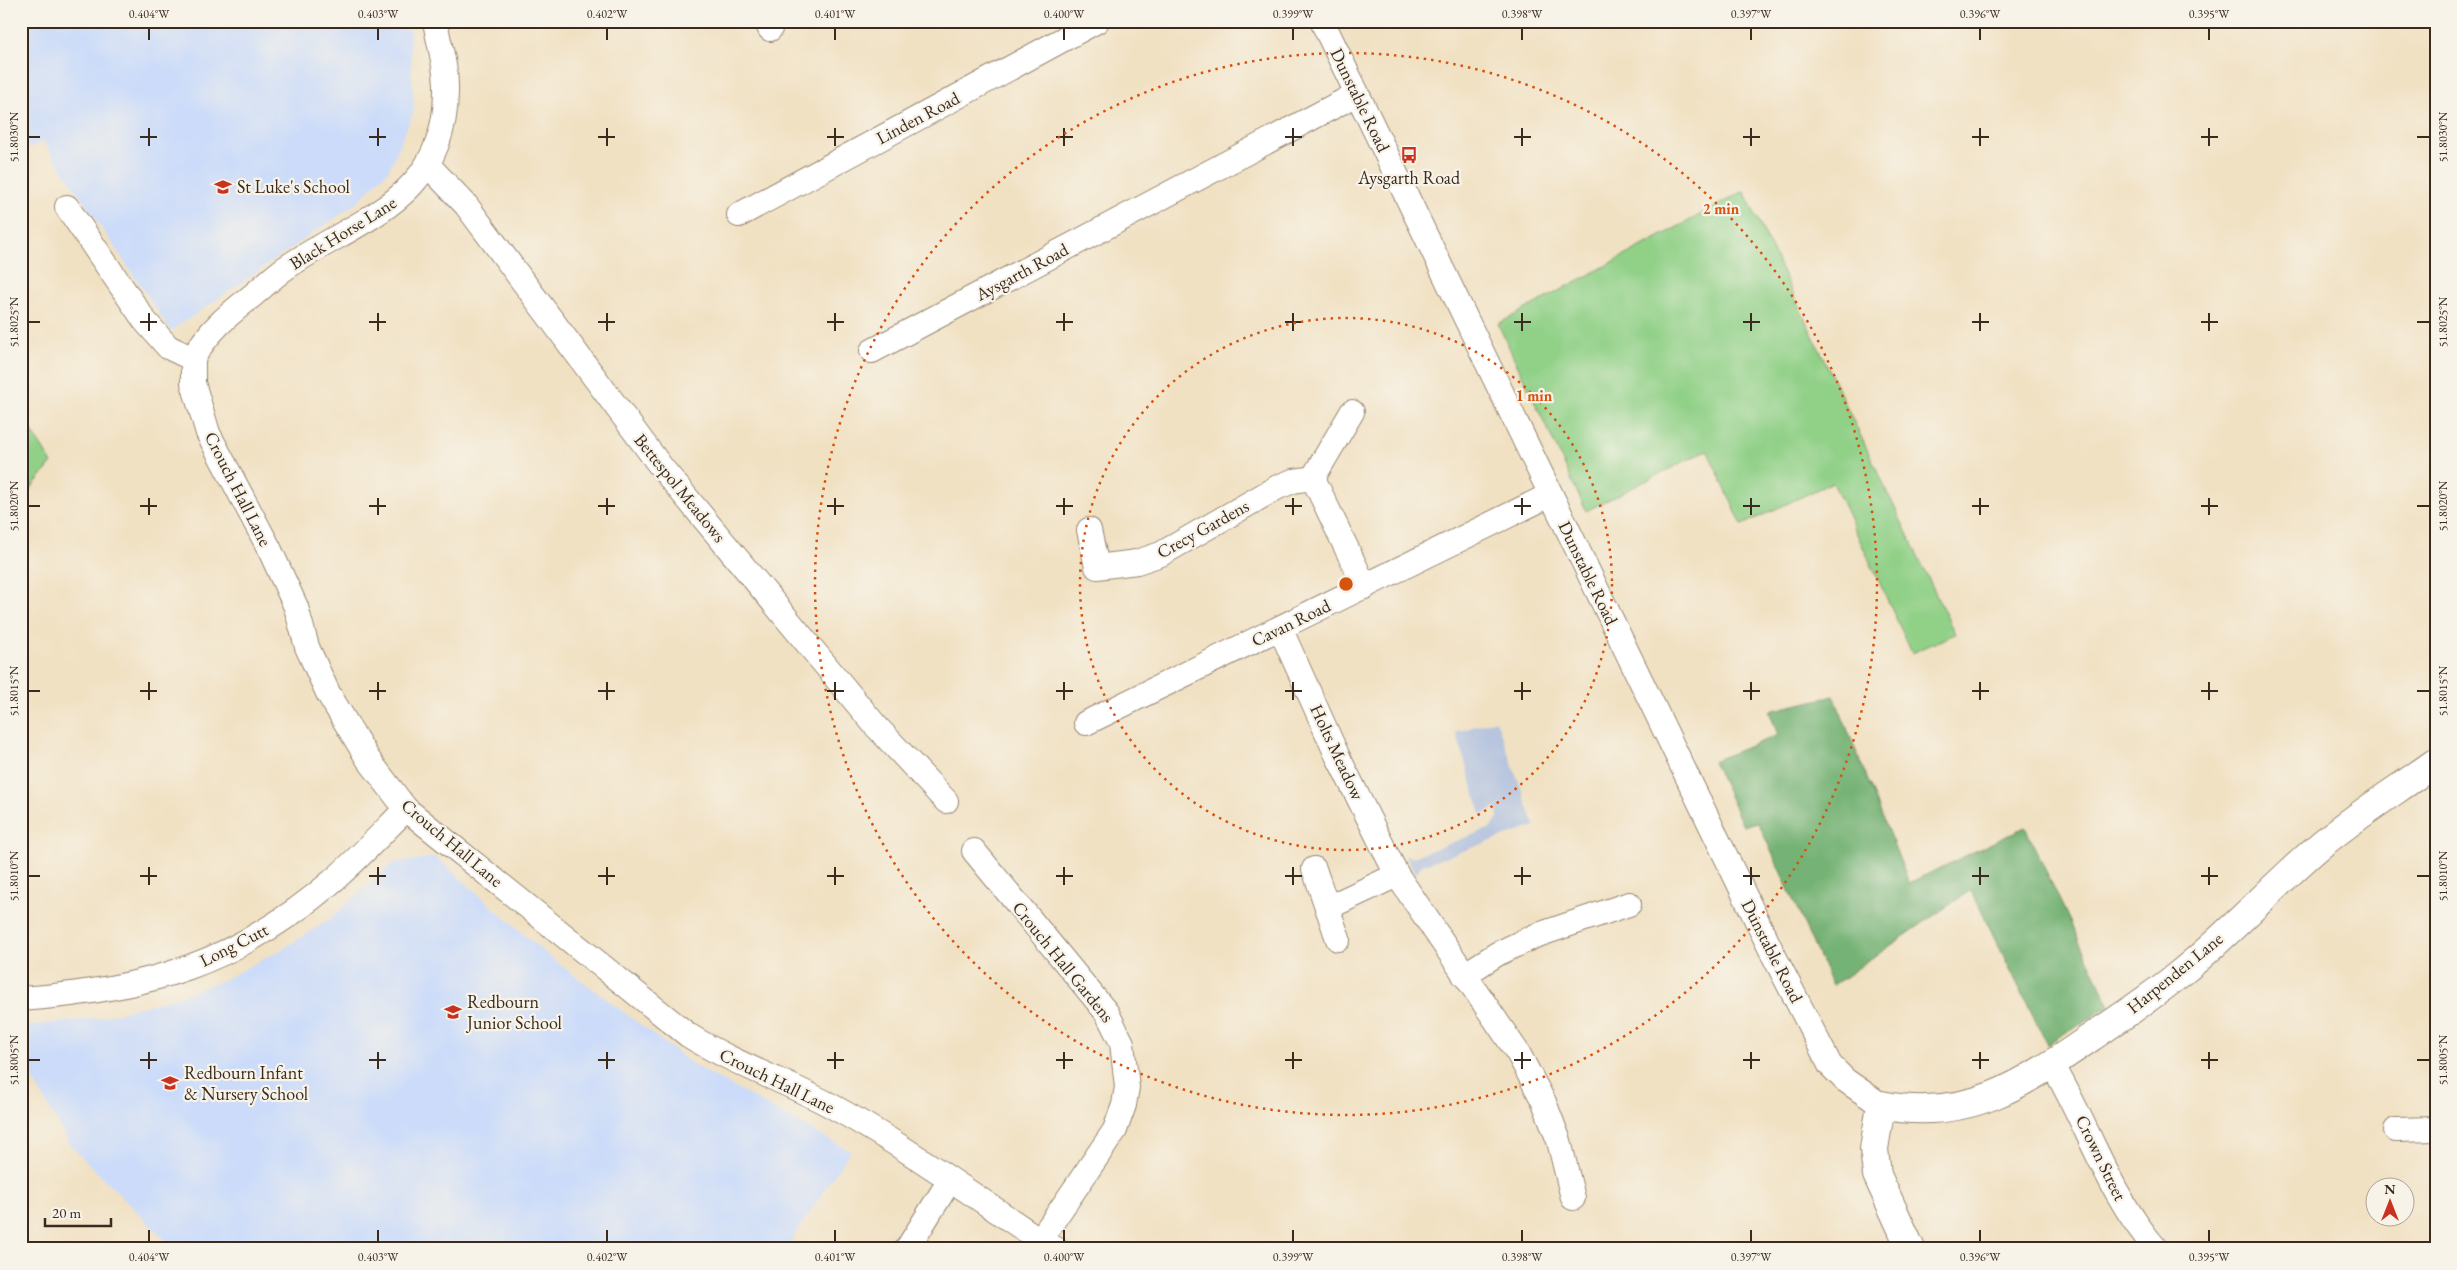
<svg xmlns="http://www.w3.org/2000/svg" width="2457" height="1270" viewBox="0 0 2457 1270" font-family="'EB Garamond',serif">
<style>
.built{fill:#cbdbf9}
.industrial{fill:#b7c5de}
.green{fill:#90d087;stroke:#667d52}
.forest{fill:#74b274;stroke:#586e49}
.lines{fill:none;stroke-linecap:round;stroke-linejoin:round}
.minor-casing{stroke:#968670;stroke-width:26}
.tertiary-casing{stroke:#968670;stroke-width:30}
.minor{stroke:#fff;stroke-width:24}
.tertiary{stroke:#fff;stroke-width:28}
.ticks{fill:none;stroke:#3b2a1e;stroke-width:2}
.ring{fill:none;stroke:#d7540e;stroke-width:2.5;stroke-dasharray:2.5 5}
.labels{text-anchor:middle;stroke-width:4.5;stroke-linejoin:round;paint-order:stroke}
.street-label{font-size:18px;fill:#3b2a1e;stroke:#f7f3e8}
.poi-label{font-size:18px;fill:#3b2a1e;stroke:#f7f3e8;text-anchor:start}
.centre{fill:#d7540e;stroke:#f7f3e8;stroke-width:2.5}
.ring-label{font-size:15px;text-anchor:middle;font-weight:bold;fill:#d7540e;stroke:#f7f3e8;stroke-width:4.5;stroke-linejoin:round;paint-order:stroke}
.neatline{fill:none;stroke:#3b2a1e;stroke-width:2}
.ticks-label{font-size:12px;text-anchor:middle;fill:#3b2a1e}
</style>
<rect width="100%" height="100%" fill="#f7f3e8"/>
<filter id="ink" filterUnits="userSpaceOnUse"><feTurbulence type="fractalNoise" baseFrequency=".02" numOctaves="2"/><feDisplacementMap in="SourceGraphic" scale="10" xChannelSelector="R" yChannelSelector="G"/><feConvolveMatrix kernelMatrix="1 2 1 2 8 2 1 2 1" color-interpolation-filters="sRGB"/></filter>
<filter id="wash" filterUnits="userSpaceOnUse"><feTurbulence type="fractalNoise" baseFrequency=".0096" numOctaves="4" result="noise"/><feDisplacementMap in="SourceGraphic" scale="20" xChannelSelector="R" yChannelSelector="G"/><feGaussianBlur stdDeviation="1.12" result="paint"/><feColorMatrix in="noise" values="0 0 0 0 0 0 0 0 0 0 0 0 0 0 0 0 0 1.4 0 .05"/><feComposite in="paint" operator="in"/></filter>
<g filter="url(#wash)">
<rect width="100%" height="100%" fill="#f1e1c3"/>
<!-- built -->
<g class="built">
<path d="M21 21H409L414 111 389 170 354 205 171 331 43 141 21 153Z"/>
<path d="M436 857 545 953 695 1066 850 1151 786 1249H174L70 1145 21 1058V1027L98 1018 171 999 223 980 286 947 330 919 393 863Z"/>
</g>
<!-- industrial -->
<path class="industrial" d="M1496 720 1535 826 1422 865 1416 873 1405 856 1413 857 1491 828 1498 819 1497 808 1481 814 1456 732Z"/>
<!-- green -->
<g class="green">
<path d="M1744 191 1955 634 1912 653 1833 482 1742 525 1707 450 1586 511 1498 324Z"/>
<path d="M21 414 52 463 21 500Z"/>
</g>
<!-- forest -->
<path class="forest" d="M1834 696 1909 883 2025 827 2110 1006 2047 1044 1971 890 1832 986 1758 822 1743 826 1713 761 1778 735 1769 711Z"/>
</g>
<g filter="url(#ink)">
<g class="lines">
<!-- minor casing -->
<g class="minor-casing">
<g id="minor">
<path d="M766 21 770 29"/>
<path d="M1322 21 1773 954 1830 1065 1845 1080 1881 1105"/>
<path d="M428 165 466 205 662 468 875 725 946 801"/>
<path d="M67 207 145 321 168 347 193 359V383L208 433 269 548 296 607 307 647 328 693 368 759 406 809 688 1035C733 1063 782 1080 828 1104 902 1144 970 1193 1040 1240L1056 1249"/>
<path d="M739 215 1097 21"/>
<path d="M872 351 1357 94"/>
<path d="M193 359C206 333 229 314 252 296 263 287 273 277 284 269 358 218 445 201 446 92 447 68 439 45 435 21"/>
<path d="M1313 478 1352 412"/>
<path d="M1089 530 1097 567 1137 562 1161 554 1278 487 1293 481 1313 478 1365 587"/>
<path d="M1280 628 1337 755 1397 875 1518 1053 1544 1102 1559 1141 1573 1198"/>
<path d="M1086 723 1550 495"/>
<path d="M974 851 1107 1013 1122 1043 1127 1087 1124 1105 1115 1130 1040 1240"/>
<path d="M1314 869 1338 939"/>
<path d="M1327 908 1397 875"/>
<path d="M1464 975 1497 954 1535 936 1629 904"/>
<path d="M21 999C147 990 239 963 336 878 360 857 383 832 406 809"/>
<path d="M2052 1064C2088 1125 2109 1195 2156 1249"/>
<path d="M2396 1130 2436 1129"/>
<path d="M907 1249 950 1180"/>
</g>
</g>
<!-- tertiary casing -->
<g class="tertiary-casing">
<path id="tertiary" d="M1911 1249 1877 1175 1874 1149 1881 1105C1968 1123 2025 1083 2093 1036 2123 1016 2154 995 2182 972 2229 934 2270 889 2316 849 2353 817 2396 791 2436 762"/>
</g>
<!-- minor -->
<use href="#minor" class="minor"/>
<!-- tertiary -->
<use href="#tertiary" class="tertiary"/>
</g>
</g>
<!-- ticks -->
<path class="ticks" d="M149 28V40M378 28V40M607 28V40M835 28V40M1064 28V40M1293 28V40M1522 28V40M1751 28V40M1980 28V40M2209 28V40M149 128V146M378 128V146M607 128V146M835 128V146M1064 128V146M1293 128V146M1522 128V146M1751 128V146M1980 128V146M2209 128V146M28 137H40M140 137H157M369 137H386M598 137H615M827 137H844M1056 137H1073M1285 137H1302M1514 137H1531M1743 137H1760M1972 137H1989M2201 137H2218M2417 137H2430M149 313V331M378 313V331M607 313V331M835 313V331M1064 313V331M1293 313V331M1522 313V331M1751 313V331M1980 313V331M2209 313V331M28 322H40M140 322H157M369 322H386M598 322H615M827 322H844M1056 322H1073M1285 322H1302M1514 322H1531M1743 322H1760M1972 322H1989M2201 322H2218M2417 322H2430M149 498V515M378 498V515M607 498V515M835 498V515M1064 498V515M1293 498V515M1522 498V515M1751 498V515M1980 498V515M2209 498V515M28 506H40M140 506H157M369 506H386M598 506H615M827 506H844M1056 506H1073M1285 506H1302M1514 506H1531M1743 506H1760M1972 506H1989M2201 506H2218M2417 506H2430M149 682V700M378 682V700M607 682V700M835 682V700M1064 682V700M1293 682V700M1522 682V700M1751 682V700M1980 682V700M2209 682V700M28 691H40M140 691H157M369 691H386M598 691H615M827 691H844M1056 691H1073M1285 691H1302M1514 691H1531M1743 691H1760M1972 691H1989M2201 691H2218M2417 691H2430M149 867V885M378 867V885M607 867V885M835 867V885M1064 867V885M1293 867V885M1522 867V885M1751 867V885M1980 867V885M2209 867V885M28 876H40M140 876H157M369 876H386M598 876H615M827 876H844M1056 876H1073M1285 876H1302M1514 876H1531M1743 876H1760M1972 876H1989M2201 876H2218M2417 876H2430M149 1052V1069M378 1052V1069M607 1052V1069M835 1052V1069M1064 1052V1069M1293 1052V1069M1522 1052V1069M1751 1052V1069M1980 1052V1069M2209 1052V1069M28 1060H40M140 1060H157M369 1060H386M598 1060H615M827 1060H844M1056 1060H1073M1285 1060H1302M1514 1060H1531M1743 1060H1760M1972 1060H1989M2201 1060H2218M2417 1060H2430M149 1230V1242M378 1230V1242M607 1230V1242M835 1230V1242M1064 1230V1242M1293 1230V1242M1522 1230V1242M1751 1230V1242M1980 1230V1242M2209 1230V1242"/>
<!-- distance rings -->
<g class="ring">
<circle cx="1346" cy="584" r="266"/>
<circle cx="1346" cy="584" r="531"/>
</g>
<!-- icons -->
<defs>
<g id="bus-bare" transform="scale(1.35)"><path d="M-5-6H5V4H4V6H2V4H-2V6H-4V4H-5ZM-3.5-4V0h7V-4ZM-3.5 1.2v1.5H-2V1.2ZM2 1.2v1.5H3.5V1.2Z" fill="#c8321e" stroke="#f7f3e8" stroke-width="2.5" paint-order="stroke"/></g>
<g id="school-bare" transform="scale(1.35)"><path d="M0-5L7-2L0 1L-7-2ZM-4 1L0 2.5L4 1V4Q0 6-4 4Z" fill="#c8321e" stroke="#f7f3e8" stroke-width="2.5" paint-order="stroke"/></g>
</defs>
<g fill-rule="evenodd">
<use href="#bus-bare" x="1409" y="155"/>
<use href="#school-bare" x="223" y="187"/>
<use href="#school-bare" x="453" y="1012"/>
<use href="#school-bare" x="170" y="1083"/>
</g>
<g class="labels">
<!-- street labels -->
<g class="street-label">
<text transform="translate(1360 100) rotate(64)" y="6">Dunstable Road</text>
<text transform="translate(918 118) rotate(-28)" y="6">Linden Road</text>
<text transform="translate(343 233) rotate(-32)" y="6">Black Horse Lane</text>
<text transform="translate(1022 272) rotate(-28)" y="6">Aysgarth Road</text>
<text transform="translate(680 488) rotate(51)" y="6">Bettespol Meadows</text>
<text transform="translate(238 489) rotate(63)" y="6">Crouch Hall Lane</text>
<text transform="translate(1203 529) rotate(-29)" y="6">Crecy Gardens</text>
<text transform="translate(1588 573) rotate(64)" y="6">Dunstable Road</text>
<text transform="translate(1291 623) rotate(-26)" y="6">Cavan Road</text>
<text transform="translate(1337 752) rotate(65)" y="6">Holts Meadow</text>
<text transform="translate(452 843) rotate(40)" y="6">Crouch Hall Lane</text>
<text transform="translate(234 945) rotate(-27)" y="6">Long Cutt</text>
<text transform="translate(1772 951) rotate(63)" y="6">Dunstable Road</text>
<text transform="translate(1063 962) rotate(51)" y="6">Crouch Hall Gardens</text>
<text transform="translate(2175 973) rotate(-39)" y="6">Harpenden Lane</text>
<text transform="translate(777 1081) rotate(26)" y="6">Crouch Hall Lane</text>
<text transform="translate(2101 1158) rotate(64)" y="6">Crown Street</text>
</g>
<!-- poi labels -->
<g class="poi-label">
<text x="1409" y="184" text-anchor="middle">Aysgarth Road</text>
<text x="237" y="193">St Luke's School</text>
<text x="467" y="1008">Redbourn<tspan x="467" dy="21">Junior School</tspan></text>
<text x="184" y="1079">Redbourn Infant<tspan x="184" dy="21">&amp; Nursery School</tspan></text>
</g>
</g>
<circle cx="1346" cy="584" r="8" class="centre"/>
<g class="ring-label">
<text x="1721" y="214">2 min</text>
<text x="1534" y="401">1 min</text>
</g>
<!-- margin -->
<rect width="2457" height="1270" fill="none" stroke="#f7f3e8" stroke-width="55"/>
<!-- north arrow -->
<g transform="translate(2390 1202)"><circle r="24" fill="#f7f3e8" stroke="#aca397"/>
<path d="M0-4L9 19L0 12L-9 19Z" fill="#c8321e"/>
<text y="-8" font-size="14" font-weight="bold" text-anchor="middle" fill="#3b2a1e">N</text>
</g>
<!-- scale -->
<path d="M45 1218v8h66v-8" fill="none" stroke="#3b2a1e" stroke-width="2.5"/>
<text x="52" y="1218" font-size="15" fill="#3b2a1e" stroke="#f7f3e8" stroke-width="4" paint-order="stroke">20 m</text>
<rect x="28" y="28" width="2402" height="1214" class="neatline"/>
<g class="ticks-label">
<text x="149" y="18">0.404°W</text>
<text x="378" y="18">0.403°W</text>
<text x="607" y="18">0.402°W</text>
<text x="835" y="18">0.401°W</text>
<text x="1064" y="18">0.400°W</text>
<text x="1293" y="18">0.399°W</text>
<text x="1522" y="18">0.398°W</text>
<text x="1751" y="18">0.397°W</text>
<text x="1980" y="18">0.396°W</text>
<text x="2209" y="18">0.395°W</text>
<text transform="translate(14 137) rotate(-90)" y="4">51.8030°N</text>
<text transform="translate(2443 137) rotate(-90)" y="4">51.8030°N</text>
<text transform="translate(14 322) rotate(-90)" y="4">51.8025°N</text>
<text transform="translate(2443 322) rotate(-90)" y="4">51.8025°N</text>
<text transform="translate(14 506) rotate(-90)" y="4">51.8020°N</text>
<text transform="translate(2443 506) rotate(-90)" y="4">51.8020°N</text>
<text transform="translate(14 691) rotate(-90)" y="4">51.8015°N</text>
<text transform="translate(2443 691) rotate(-90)" y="4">51.8015°N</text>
<text transform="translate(14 876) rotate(-90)" y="4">51.8010°N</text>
<text transform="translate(2443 876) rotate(-90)" y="4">51.8010°N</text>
<text transform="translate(14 1060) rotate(-90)" y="4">51.8005°N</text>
<text transform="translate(2443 1060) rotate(-90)" y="4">51.8005°N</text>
<text x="149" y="1261">0.404°W</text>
<text x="378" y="1261">0.403°W</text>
<text x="607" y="1261">0.402°W</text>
<text x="835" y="1261">0.401°W</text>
<text x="1064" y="1261">0.400°W</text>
<text x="1293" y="1261">0.399°W</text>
<text x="1522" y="1261">0.398°W</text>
<text x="1751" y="1261">0.397°W</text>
<text x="1980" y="1261">0.396°W</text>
<text x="2209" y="1261">0.395°W</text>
</g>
</svg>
